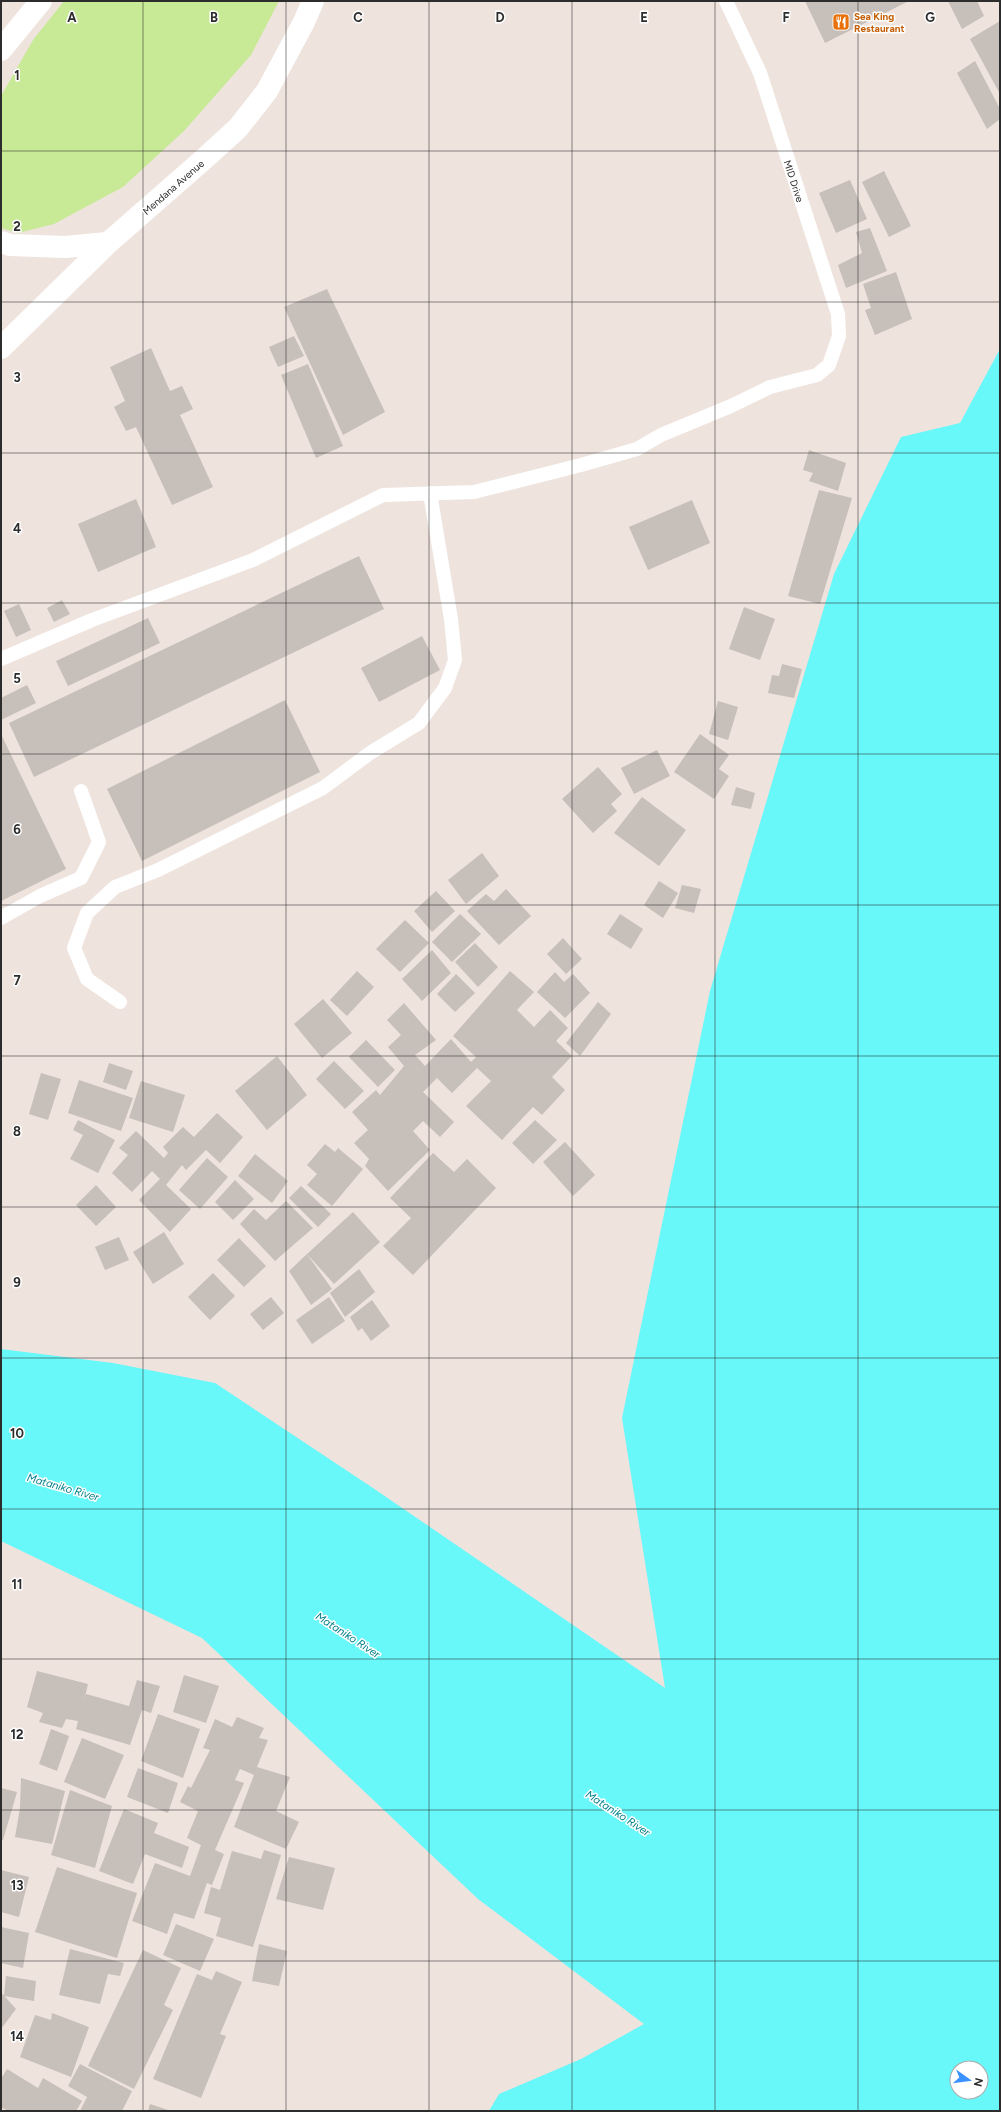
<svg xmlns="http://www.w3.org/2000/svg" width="1001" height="2112" viewBox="0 0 1001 2112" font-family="Figtree,sans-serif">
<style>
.green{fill:#c8ea96}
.water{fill:#68f8f9;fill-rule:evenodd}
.building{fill:#c7bfb9}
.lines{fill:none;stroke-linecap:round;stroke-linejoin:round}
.service{stroke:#fff;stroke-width:14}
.secondary{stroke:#fff;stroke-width:22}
.grid{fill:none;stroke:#2c2c2c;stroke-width:1;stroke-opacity:0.55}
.labels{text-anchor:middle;stroke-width:3;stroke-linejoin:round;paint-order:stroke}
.food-label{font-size:10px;font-weight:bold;fill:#c56008;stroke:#fff;text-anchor:start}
.street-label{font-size:10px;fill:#2c2c2c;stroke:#fff}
.water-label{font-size:11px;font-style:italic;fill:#04808c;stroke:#fff}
.grid-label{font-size:13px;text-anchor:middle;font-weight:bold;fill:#2c2c2c;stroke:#fff;stroke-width:3;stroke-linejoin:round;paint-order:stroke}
</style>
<rect width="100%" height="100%" fill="#efe3de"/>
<!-- green -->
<path class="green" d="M64 1H279L251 55 184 131 123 187 54 224 18 233 1 228V96L33 40Z"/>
<!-- water -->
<path class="water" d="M1000 349V2111H489L499 2094 581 2059 644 2024 478 1899 202 1638 1 1541V1349L113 1363 215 1383 373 1488 665 1688 622 1418 710 991 834 574 901 437 960 423ZM957 2068H981V2092H957Z"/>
<!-- building -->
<g class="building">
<path d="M805 1H909L825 43Z"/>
<path d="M948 1H977L984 16 962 29Z"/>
<path d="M1000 21V94L970 39Z"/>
<path d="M975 61 1000 109V119L987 129 957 73Z"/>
<path d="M884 171 911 226 889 237 862 182Z"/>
<path d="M850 180 867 219 836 233 819 193Z"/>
<path d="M870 228 887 271 846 288 838 265 862 253 856 232Z"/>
<path d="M896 272 912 319 875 335 865 310 871 308 863 284Z"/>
<path d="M327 289 385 412 343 435 284 307Z"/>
<path d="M294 336 304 356 278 367 269 347Z"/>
<path d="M151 348 170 391 182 386 193 409 180 415 213 487 172 505 136 427 126 431 114 407 125 401 110 367Z"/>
<path d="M308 364 343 446 316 458 281 375Z"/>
<path d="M809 450 846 463 838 491 809 481 813 473 803 470Z"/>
<path d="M819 490 852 498 820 604 788 596Z"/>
<path d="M136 499 156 547 98 572 78 524Z"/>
<path d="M692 500 710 543 648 570 629 527Z"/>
<path d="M359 556 384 609 34 777 9 723Z"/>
<path d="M62 600 70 614 54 622 47 608Z"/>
<path d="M19 604 31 630 16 637 4 611Z"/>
<path d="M744 607 775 619 760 660 729 649Z"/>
<path d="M148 618 160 643 68 686 56 661Z"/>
<path d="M422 636 440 670 379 702 361 668Z"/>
<path d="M782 664 802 669 794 698 768 693 772 675 779 676Z"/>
<path d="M27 685 36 703 1 720V698Z"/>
<path d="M285 700 320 772 142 861 107 789Z"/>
<path d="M718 701 738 707 728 740 709 734Z"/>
<path d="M1 734 66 869 1 901Z"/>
<path d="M700 734 729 755 719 769 729 776 714 799 674 772Z"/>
<path d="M657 750 670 776 634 794 621 768Z"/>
<path d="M598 767 622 794 611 804 617 811 593 833 562 799Z"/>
<path d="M736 787 755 793 751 809 731 805Z"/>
<path d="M642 797 686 830 659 866 614 833Z"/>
<path d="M482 853 499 876 466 904 448 880Z"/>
<path d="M659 881 678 893 663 918 644 905Z"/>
<path d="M682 885 701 889 694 913 675 908Z"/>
<path d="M506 889 531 916 499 945 467 911 486 894 494 901Z"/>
<path d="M436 891 455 911 432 932 414 911Z"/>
<path d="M460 914 481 934 452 962 432 942Z"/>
<path d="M620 914 643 929 631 949 607 934Z"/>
<path d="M405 920 429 943 400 972 376 949Z"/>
<path d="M563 938 582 959 566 974 547 954Z"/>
<path d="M475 943 498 967 478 987 455 962Z"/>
<path d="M432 950 451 973 422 1001 402 979Z"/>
<path d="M357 971 374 987 347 1016 330 1000Z"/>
<path d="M510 971 534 992 517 1010 534 1027 550 1010 568 1028 556 1041 572 1056 552 1077 565 1090 542 1115 533 1107 502 1140 466 1106 491 1081 477 1068 452 1093 437 1078 423 1092 454 1122 440 1137 423 1121 413 1131 430 1150 388 1191 365 1166 369 1159 354 1143 368 1130 352 1112 376 1090 380 1095 404 1066 388 1047 401 1035 387 1020 404 1003 436 1040 415 1055 425 1066 451 1039 471 1062 476 1057 453 1036Z"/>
<path d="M555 972 564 982 573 974 590 993 565 1018 537 992Z"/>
<path d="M456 974 475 993 455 1012 437 994Z"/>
<path d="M323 999 352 1033 322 1058 294 1024Z"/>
<path d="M598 1002 611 1014 580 1056 566 1043Z"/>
<path d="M366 1040 395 1070 378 1087 349 1057Z"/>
<path d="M277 1056 307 1095 267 1130 235 1091Z"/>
<path d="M334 1061 364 1091 345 1109 316 1079Z"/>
<path d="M109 1063 133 1071 126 1090 103 1082Z"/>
<path d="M41 1073 61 1079 48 1120 29 1114Z"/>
<path d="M79 1080 133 1098 121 1131 68 1113Z"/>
<path d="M141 1081 185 1095 173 1132 129 1118Z"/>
<path d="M217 1113 243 1137 220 1163 206 1150 186 1170 182 1165 166 1185 191 1209 170 1232 139 1200 160 1179 152 1171 132 1192 112 1173 128 1155 119 1148 136 1131 164 1158 168 1153 163 1147 183 1127 194 1137Z"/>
<path d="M78 1120 115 1140 98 1173 70 1159 83 1135 73 1130Z"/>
<path d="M535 1120 557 1140 533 1164 512 1143Z"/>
<path d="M565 1142 595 1175 573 1196 543 1162Z"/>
<path d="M325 1144 335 1152 338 1148 363 1169 332 1206 307 1185 317 1174 307 1165Z"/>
<path d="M433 1153 454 1172 467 1159 496 1188 413 1275 383 1246 411 1218 390 1198Z"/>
<path d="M255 1154 288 1181 272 1203 238 1176Z"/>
<path d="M207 1158 228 1177 200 1209 179 1190Z"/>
<path d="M235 1180 254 1199 233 1220 215 1202Z"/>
<path d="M96 1185 116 1207 96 1226 76 1205Z"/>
<path d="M301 1186 331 1214 318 1227 289 1198Z"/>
<path d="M286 1201 313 1228 275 1261 240 1224 254 1209 266 1220Z"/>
<path d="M353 1212 380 1242 334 1284 307 1254Z"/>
<path d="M164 1232 184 1264 153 1284 133 1252Z"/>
<path d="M119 1237 129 1260 105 1270 95 1247Z"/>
<path d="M239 1238 266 1266 244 1287 217 1260Z"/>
<path d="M307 1254 332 1289 311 1305 289 1271Z"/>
<path d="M359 1269 375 1292 345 1317 330 1293Z"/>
<path d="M213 1273 235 1296 210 1320 188 1297Z"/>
<path d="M271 1297 284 1313 263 1330 250 1314Z"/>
<path d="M329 1297 345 1321 312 1344 296 1320Z"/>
<path d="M372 1300 390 1326 371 1341 362 1328 358 1331 350 1317Z"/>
<path d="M37 1671 88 1684 84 1701 86 1694 129 1706 137 1680 160 1686 151 1713 142 1710 130 1745 76 1729 78 1721 66 1719 62 1728 39 1722 43 1713 27 1707Z"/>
<path d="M184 1675 219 1686 206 1723 173 1712Z"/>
<path d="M158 1714 200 1729 183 1778 141 1761Z"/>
<path d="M237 1717 264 1728 259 1738 268 1740 257 1767 290 1777 276 1811 299 1822 286 1849 234 1827 254 1775 240 1769 235 1780 244 1783 215 1850 224 1854 212 1885 207 1883 194 1919 174 1913 167 1934 132 1921 155 1863 190 1876 201 1845 187 1838 198 1811 180 1802 188 1786 191 1788 210 1750 203 1748 215 1719 232 1727Z"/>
<path d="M51 1729 69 1736 57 1771 39 1764Z"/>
<path d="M82 1738 124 1755 105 1799 64 1782Z"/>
<path d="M138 1768 178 1783 168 1813 127 1797Z"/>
<path d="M21 1778 65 1791 52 1844 15 1837 20 1808Z"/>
<path d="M1 1788 17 1792 3 1840H1Z"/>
<path d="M70 1790 112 1806 95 1868 51 1855Z"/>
<path d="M124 1809 158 1823 154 1833 189 1847 182 1868 145 1854 133 1884 99 1871Z"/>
<path d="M264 1850 281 1855 253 1947 216 1936 221 1918 204 1913 211 1887 220 1890 232 1851 261 1859Z"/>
<path d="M289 1857 335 1868 323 1910 276 1899Z"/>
<path d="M57 1867 137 1893 117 1958 35 1932Z"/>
<path d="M1 1870 29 1877 19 1917 1 1912Z"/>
<path d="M176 1924 214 1939 200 1971 163 1955Z"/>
<path d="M1 1927 29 1933 23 1968 1 1963Z"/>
<path d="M259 1944 287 1951 279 1986 252 1981Z"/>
<path d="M70 1949 124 1963 120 1976 108 1974 100 2004 59 1995Z"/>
<path d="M143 1950 181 1968 164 2005 173 2010 134 2089 88 2066Z"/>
<path d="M216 1971 242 1982 220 2034 226 2036 201 2098 153 2079 197 1974 212 1980Z"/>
<path d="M6 1976 36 1981 34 2001 4 1996Z"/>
<path d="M1 1992 16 2009 1 2029Z"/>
<path d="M52 2013 89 2027 71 2077 20 2057 35 2015 51 2020Z"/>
<path d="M80 2064 132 2091 122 2111H80L87 2097 68 2086Z"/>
<path d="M7 2069 38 2088 43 2078 82 2101 76 2111H8L1 2107V2079Z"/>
<path d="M150 2104 171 2111H148Z"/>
</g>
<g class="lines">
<!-- service -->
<g class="service">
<path d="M1 659 92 620 253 560 383 495 474 492 581 465 637 449 661 435 731 406 770 387 817 375 829 365 839 336 838 314 760 73 726 1"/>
<path d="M1 918 40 896 81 878 99 842 81 791"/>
<path d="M120 1002 87 979 74 948 87 913 115 887 158 870 323 788 370 753 419 723 445 688 455 660 451 619 430 493"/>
</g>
<!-- secondary -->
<g class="secondary">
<path d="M1 50 41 1"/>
<path d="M1 242 10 245 65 247 108 243"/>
<path d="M1 348 108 243 204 159 238 128 267 91 304 22 313 1"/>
</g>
</g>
<!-- grid -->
<path class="grid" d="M143 1V2111M286 1V2111M429 1V2111M572 1V2111M715 1V2111M858 1V2111M1 151H1000M1 302H1000M1 453H1000M1 603H1000M1 754H1000M1 905H1000M1 1056H1000M1 1207H1000M1 1358H1000M1 1509H1000M1 1659H1000M1 1810H1000M1 1961H1000"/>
<!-- icons -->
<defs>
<g id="restaurant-square" transform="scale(0.9)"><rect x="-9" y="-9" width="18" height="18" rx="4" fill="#e8710a" stroke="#fff"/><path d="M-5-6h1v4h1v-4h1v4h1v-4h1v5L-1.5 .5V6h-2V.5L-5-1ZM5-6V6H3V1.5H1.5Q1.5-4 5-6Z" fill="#fff"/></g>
</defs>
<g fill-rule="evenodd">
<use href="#restaurant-square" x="841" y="22"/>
</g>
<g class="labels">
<!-- food labels -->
<g class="food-label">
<text x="854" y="20">Sea King<tspan x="854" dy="12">Restaurant</tspan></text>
</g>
<!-- street labels -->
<g class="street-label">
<text transform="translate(794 181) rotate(72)" y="4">MID Drive</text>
<text transform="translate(173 187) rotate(-41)" y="4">Mendana Avenue</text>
</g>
<!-- water labels -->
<g class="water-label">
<text transform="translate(63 1487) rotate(16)" y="4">Mataniko River</text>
<text transform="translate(348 1635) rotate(33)" y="4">Mataniko River</text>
<text transform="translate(618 1813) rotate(33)" y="4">Mataniko River</text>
</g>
</g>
<g class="grid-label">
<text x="72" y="22">A</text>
<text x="214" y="22">B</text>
<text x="358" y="22">C</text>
<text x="500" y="22">D</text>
<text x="644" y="22">E</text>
<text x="786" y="22">F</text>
<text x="930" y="22">G</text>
<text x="17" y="80">1</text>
<text x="17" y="231">2</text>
<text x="17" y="382">3</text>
<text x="17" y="533">4</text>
<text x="17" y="683">5</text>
<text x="17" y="834">6</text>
<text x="17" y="985">7</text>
<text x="17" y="1136">8</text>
<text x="17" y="1287">9</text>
<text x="17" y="1438">10</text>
<text x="17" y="1589">11</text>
<text x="17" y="1739">12</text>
<text x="17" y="1890">13</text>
<text x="17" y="2041">14</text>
</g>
<!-- border -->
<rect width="1001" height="2112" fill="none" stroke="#2c2c2c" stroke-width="4"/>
<!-- north arrow -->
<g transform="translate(969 2080) rotate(104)"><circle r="19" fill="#ffffff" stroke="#ababab"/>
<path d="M0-3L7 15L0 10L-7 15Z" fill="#3b91ff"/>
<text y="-6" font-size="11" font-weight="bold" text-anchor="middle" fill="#2c2c2c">N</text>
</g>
</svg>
